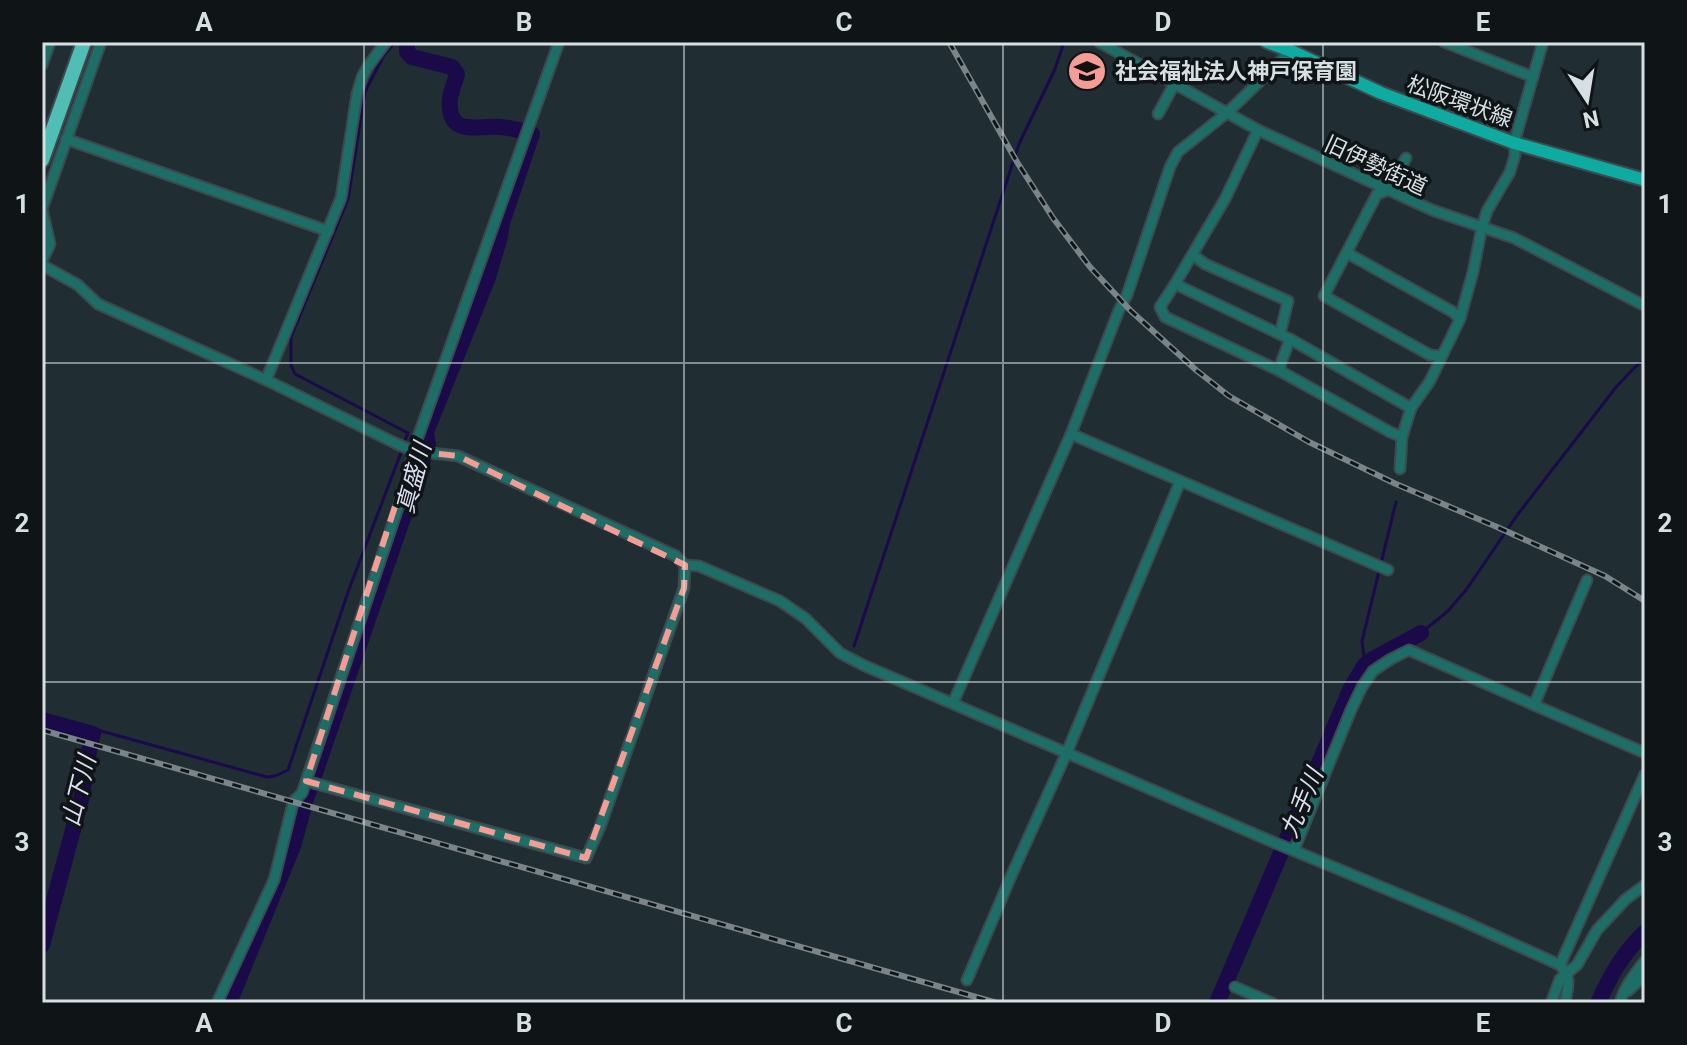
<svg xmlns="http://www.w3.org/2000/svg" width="1687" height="1045" viewBox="0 0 1687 1045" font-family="Roboto,'Noto Sans JP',sans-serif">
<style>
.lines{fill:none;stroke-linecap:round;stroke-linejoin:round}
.stream{stroke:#1b0a4a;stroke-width:3}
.river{stroke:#1b0a4a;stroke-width:16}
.minor-casing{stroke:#3d494e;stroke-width:13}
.major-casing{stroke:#3d494e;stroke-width:16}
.highway-casing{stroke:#3d494e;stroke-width:18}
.minor{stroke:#1d6e67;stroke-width:9}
.major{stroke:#0eaba0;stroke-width:12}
.highway{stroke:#50beb4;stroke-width:14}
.rail-casing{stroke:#7a8589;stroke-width:6}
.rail{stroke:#0f1516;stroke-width:3;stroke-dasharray:9;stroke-linecap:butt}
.marked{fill:none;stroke:#f59c94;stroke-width:6;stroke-dasharray:16 10;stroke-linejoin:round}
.grid{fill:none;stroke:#d6dfe2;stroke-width:2;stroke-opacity:0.55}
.labels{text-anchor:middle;stroke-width:7;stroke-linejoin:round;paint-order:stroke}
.poi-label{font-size:22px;font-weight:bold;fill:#d6dfe2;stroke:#0f1516;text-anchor:start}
.street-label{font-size:22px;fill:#d6dfe2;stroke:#0f1516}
.water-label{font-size:24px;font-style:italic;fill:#dedef2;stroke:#0f1516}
.neatline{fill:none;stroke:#d6dfe2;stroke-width:3}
.grid-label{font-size:26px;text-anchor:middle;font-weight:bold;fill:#d6dfe2}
</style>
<rect width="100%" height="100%" fill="#202d32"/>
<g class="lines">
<!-- stream -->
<g class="stream">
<path d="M395 42 384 55 365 92 348 199 291 337V365L295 374 408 433 404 443"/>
<path d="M1421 633 1448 611 1466 590 1518 514 1617 386 1636 366 1645 360"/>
<path d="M854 646 1019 144 1055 69 1064 42"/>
<path d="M1365 665 1362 641 1396 502"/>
<path d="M93 734 94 729 267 777 275 776 288 770 348 592 402 450"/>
</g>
<!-- river -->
<g class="river">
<path d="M42 720 93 734C87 756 85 778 81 800L42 945"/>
<path d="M229 1003 293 846 306 799 428 445 426 432 487 280 500 237 502 223 532 134C522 131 512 128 501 127 477 125 447 138 450 99 451 91 455 82 457 74L452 67 412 57 407 52V42"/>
<path d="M1217 1003 1351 688 1365 665 1373 659 1421 633"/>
<path d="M1598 1003C1610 976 1623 953 1645 932"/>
</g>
<!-- minor casing -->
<g class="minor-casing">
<g id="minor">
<path d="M1099 42 1258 130 1432 210 1514 238 1645 306"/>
<path d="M1444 42 1533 77"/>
<path d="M42 65 50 42"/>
<path d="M1158 114 1175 83"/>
<path d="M1258 130 1225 199 1175 284 1290 339 1411 408"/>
<path d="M66 139 328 231"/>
<path d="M1406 158 1389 190 1377 194 1324 296 1430 355 1441 356"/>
<path d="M1347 253 1453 312 1460 319"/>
<path d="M1193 255 1205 264 1288 301 1280 334"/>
<path d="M42 261 50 244 42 209 101 42"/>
<path d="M42 265 78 285 98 304 266 380 395 443 413 451 458 456 676 556 685 565 699 566 780 601 805 618 840 653 863 665 1273 842 1456 918 1560 965C1572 978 1568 986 1565 1003"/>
<path d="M1175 284 1160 307 1165 317 1280 371"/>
<path d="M1290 339 1281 363 1280 371 1390 432 1402 437"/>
<path d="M266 380 341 198 357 94 362 77 368 66 386 42"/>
<path d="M1071 434 1388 570"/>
<path d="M1400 469 1402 437 1411 408 1430 381 1460 319 1473 272 1482 227 1487 211 1510 172 1515 155 1514 143 1543 42"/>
<path d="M953 703 1071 434 1119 310 1127 295 1170 167 1178 152 1228 112 1291 51"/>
<path d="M1534 705 1645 753"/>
<path d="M306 781 586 858 600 827 684 588 685 565"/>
<path d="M1294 850 1351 710 1362 687 1373 671 1391 659 1409 650 1534 705 1587 580"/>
<path d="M1560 965 1645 774"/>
<path d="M967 980 1012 874 1067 752 1180 482"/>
<path d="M1235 987 1272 1003"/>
<path d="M1628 991 1645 975"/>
<path d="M217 1003 274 880 292 807 294 801 302 793 306 781 408 478 413 451 559 42"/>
<path d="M1551 1003 1560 979 1577 965 1597 930 1626 899 1645 885"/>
<path d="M1620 1003C1624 987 1635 974 1645 961"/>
</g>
</g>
<!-- major casing -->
<g class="major-casing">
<path id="major" d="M1267 42 1291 51 1381 93 1514 143 1645 180"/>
</g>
<!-- highway casing -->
<g class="highway-casing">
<path id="highway" d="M42 160 84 42"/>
</g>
<!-- minor -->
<use href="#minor" class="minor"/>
<!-- major -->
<use href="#major" class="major"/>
<!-- highway -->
<use href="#highway" class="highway"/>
<!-- rail casing -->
<g class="rail-casing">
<g id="rail">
<path d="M949 42 1017 162 1053 218 1090 267 1131 311 1196 370 1229 396 1309 442 1396 484 1497 527 1605 576 1645 601"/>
<path d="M42 730 997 1003"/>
</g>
</g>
<!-- rail -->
<use href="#rail" class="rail"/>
</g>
<!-- marked area -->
<path class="marked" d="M413 451 458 456 685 565 684 588 586 858 306 781Z"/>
<!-- grid -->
<path class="grid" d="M364 42V1003M684 42V1003M1003 42V1003M1323 42V1003M42 363H1645M42 682H1645"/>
<!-- icons -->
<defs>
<g id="school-disc" transform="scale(2)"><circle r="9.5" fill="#f59c94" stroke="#0f1516"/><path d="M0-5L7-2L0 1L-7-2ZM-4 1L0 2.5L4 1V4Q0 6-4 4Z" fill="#111"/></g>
</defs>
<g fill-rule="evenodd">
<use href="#school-disc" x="1087" y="71"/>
</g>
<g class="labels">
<!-- poi labels -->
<g class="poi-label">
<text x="1115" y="79">社会福祉法人神戸保育園</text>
</g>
<!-- street labels -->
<g class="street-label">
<text transform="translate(1460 101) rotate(20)" y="8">松阪環状線</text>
<text transform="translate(1376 165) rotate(25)" y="8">旧伊勢街道</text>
</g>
<!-- water labels -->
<g class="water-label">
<text transform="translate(414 478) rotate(-75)" y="8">真盛川</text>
<text transform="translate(79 791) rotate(-76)" y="8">山下川</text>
<text transform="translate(1302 803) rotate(-67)" y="8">九手川</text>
</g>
</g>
<!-- border -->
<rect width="1687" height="1045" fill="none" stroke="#0f1516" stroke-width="88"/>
<!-- north arrow -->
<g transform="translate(1587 100) rotate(168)" stroke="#0f1516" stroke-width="6" paint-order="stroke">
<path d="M0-6L14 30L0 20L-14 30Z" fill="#d6dfe2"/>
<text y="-12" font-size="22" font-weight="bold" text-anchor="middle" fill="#d6dfe2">N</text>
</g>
<rect x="44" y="44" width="1599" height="957" class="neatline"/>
<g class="grid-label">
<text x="204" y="31">A</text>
<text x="524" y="31">B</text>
<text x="844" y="31">C</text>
<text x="1163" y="31">D</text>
<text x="1483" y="31">E</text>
<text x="22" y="213">1</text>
<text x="1665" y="213">1</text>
<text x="22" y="532">2</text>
<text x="1665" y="532">2</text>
<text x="22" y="851">3</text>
<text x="1665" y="851">3</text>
<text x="204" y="1032">A</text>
<text x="524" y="1032">B</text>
<text x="844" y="1032">C</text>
<text x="1163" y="1032">D</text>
<text x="1483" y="1032">E</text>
</g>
</svg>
